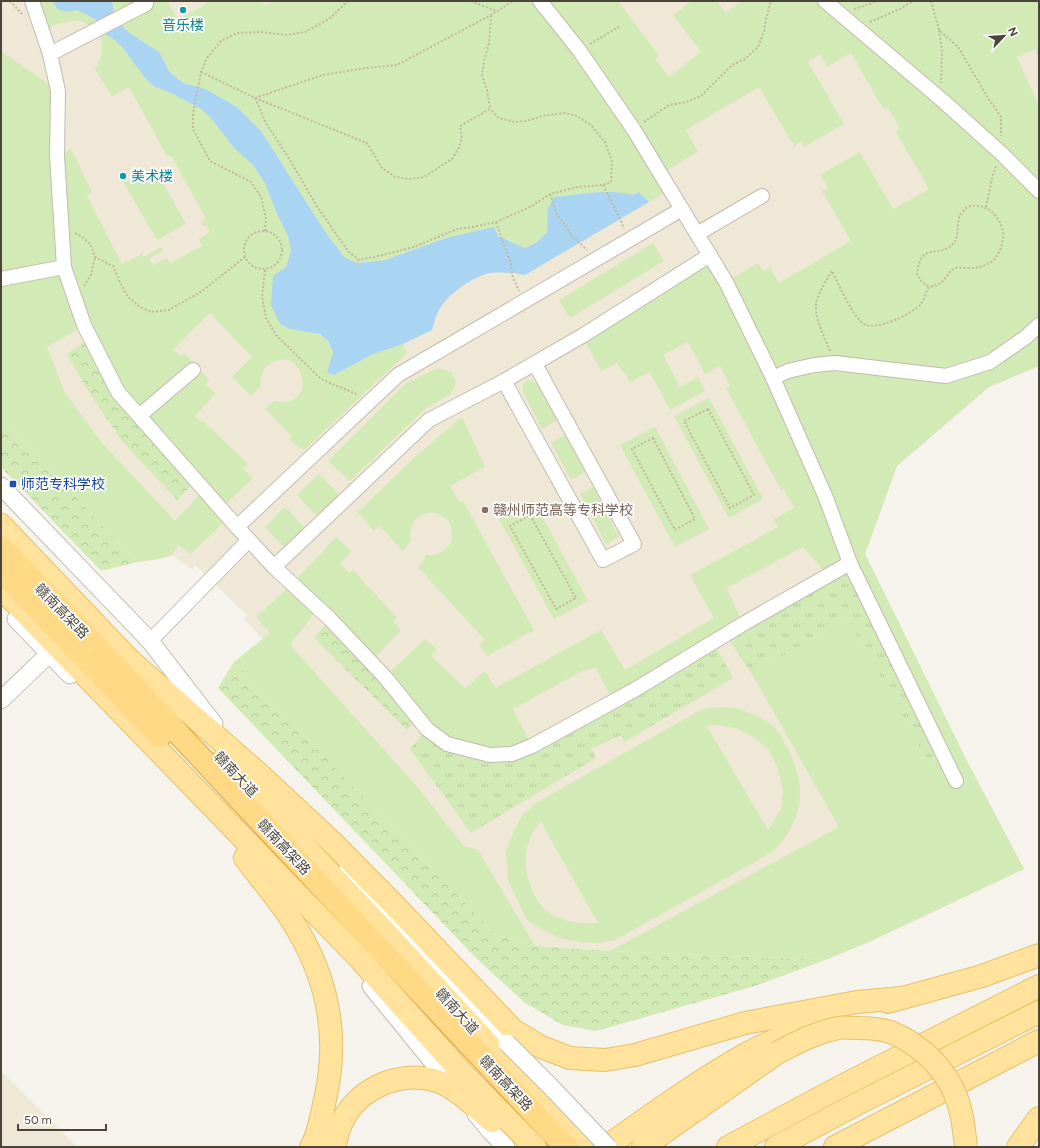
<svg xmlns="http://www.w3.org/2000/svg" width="1040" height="1148" viewBox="0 0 1040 1148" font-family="Figtree,'Noto Sans SC',sans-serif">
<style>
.education{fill:#efe8d6}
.grass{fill:url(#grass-tufts)}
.forest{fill:url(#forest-crowns)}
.garden{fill:#d2eab5;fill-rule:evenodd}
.water{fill:#a9d4f2}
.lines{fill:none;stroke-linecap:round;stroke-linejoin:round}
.minor-casing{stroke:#c2bbae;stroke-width:16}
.tertiary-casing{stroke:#c2bbae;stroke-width:19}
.primary-casing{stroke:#e6c16a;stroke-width:24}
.trunk-casing{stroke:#e0a43c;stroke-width:24}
.path{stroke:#c4b79f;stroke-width:2;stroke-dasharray:2 2;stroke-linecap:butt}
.minor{stroke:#fff;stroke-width:14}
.tertiary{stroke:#fff;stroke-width:17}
.primary{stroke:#ffe39c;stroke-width:22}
.trunk{stroke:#ffd985;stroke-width:22}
.tertiary-bridge-casing{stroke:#c2bbae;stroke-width:19;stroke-linecap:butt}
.primary-bridge-casing{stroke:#e6c16a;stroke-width:24;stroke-linecap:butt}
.tertiary-bridge{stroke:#fff;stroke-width:17}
.primary-bridge{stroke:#ffe39c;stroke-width:22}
.culture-dot{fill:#0f9aa8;stroke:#fff;stroke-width:1.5}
.transit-dot{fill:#1a4fb4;stroke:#fff;stroke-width:1.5}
.education-dot{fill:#8d6e63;stroke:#fff;stroke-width:1.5}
.labels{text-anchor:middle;stroke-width:3.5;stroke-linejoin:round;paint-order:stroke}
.culture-label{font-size:14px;fill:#0d838f;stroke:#fff}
.transit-label{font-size:14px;fill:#164399;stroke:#fff;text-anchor:start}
.education-label{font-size:14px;fill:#785e54;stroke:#fff;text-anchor:start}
.street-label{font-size:14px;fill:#4b4439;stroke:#fff}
</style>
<defs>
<pattern id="grass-tufts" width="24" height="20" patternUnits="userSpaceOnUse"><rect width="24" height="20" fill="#d2eab5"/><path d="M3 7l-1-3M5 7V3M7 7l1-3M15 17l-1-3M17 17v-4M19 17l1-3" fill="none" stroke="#b6ca9c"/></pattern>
<pattern id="forest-crowns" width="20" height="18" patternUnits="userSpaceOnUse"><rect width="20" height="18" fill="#d2eab5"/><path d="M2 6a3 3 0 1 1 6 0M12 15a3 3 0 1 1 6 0" fill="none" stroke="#b6ca9c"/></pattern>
</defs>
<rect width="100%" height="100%" fill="#f6f3ec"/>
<!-- education -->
<g class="education">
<path d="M1 1H1039V366L989 387 897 466 865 554 967 761 1024 869 869 942 825 960 610 951 535 946 496 935 234 662 263 640 244 618 247 615 195 565 192 569 172 555 159 559 137 562 1 418Z"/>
<path d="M1 1071 77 1147H1Z"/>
</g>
<!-- grass -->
<g class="grass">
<path d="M850 563 944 756 929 763 847 619 752 674 726 635Z"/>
<path d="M713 642 733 678 624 742 621 735 591 749 596 758 471 833 410 749 427 729 512 754Z"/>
</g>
<!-- forest -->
<g class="forest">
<path d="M90 338 196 481 177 500 122 441 87 389 67 354Z"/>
<path d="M1 418 137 562 101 571 1 467Z"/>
<path d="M330 619 418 718 407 730 314 638Z"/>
<path d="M234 662 496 935 535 946 610 951 825 960 758 985 596 1031 563 1025 525 1003 475 957 218 688Z"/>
</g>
<!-- garden -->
<g class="garden">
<path d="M32 1H53L57 9 67 12 77 10 95 19 106 35 112 38 122 47 146 79 155 87 169 92 201 109 210 117 235 149 253 165 265 183 277 214 288 236 291 251 286 267 273 276 303 331C321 334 325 334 333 352L327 372 334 375 373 354 403 344 407 353 304 450 289 440 292 436 265 409 274 401C319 411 305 344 271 363 262 368 260 377 261 386L251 396 232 377 252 357 210 313 173 349 180 356 184 353 209 380 206 384 215 394 195 416 201 422 203 421 248 464 243 468 253 478 221 509 228 518 191 554 178 545 172 555 159 559 137 562 1 418V51L58 91 57 156 71 149 92 192 87 196 122 264 142 254 144 257 161 247 163 251 149 259 153 265 167 258 170 263 202 246 199 239 210 232 206 225 203 227 201 222 206 219 171 155 167 156 129 87 112 96 95 69 102 55V40C82 16 82 19 53 25L44 38ZM84 326 118 392 204 490 175 521 102 443 64 391 47 347Z"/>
<path d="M112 1H167L178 20 211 1H262L265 6 274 1H618L659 56 655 59 669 77 701 52 673 15 692 1H717L726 13 742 1H1039V59L1035 49 1017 57 1039 106V366L989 387 897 466 865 554 967 761 1024 869 869 942 825 960 610 951 839 827 752 674 847 619 929 763 944 756 850 563 828 575 803 547 727 588 743 624 613 701 596 668 582 671 513 709 532 746 512 754 447 744 385 677 425 639 437 650 431 656 465 688 485 671 495 688 601 630 625 670 714 618 690 575 778 527 774 519 794 508 784 489 781 490 726 388 730 386 720 366 705 374 688 342 663 355 680 387 698 377 705 391 670 410 650 372 630 382 617 363 601 371 582 336 710 255 726 282 758 263 763 271 770 268 779 283 851 241 822 191 828 188 820 175 860 152 893 209 929 189 896 132 900 128 888 108 884 110 851 53 827 67 820 54 808 62 844 124 804 147 801 142 794 146 759 87 686 130 698 152 661 174 671 190 649 202 639 192 633 195 625 193 548 208 547 232 536 243 525 248 498 235 467 234 446 238 385 260 358 263 345 258 326 233 261 131 237 107 230 103 219 97 183 83 174 76 169 71 159 52 131 34 123 27 114 13Z"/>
<path d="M154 167 186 224 157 240 124 183Z"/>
<path d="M653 243 664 261 570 318 559 300Z"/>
<path d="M438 368 451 372 456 382 451 394 426 408 350 481 328 461 406 383Z"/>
<path d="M528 379 537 384 557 420 542 429 523 392V384Z"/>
<path d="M709 398 763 499 729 518 674 416Z"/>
<path d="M462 417 485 467 450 486 460 503 463 501 534 630 487 656 479 645 485 640 418 567 427 555C434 556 441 554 447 548 450 545 452 540 452 534 453 505 405 505 411 541L403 551 380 526 374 531 358 512 417 455Z"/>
<path d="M655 427 709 529 675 547 620 445Z"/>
<path d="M565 435 585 472 571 480 551 443Z"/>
<path d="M319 474 339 495 317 516 297 495Z"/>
<path d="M593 487 619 537 606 544 580 494Z"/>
<path d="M533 500 588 601 554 619 499 519Z"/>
<path d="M285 507 305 528 284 547 265 527Z"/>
<path d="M336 537 352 552 340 563 349 573 353 570 397 618 393 621 401 630 371 662 318 608 290 645 419 789 443 820 464 846 478 850 535 946 496 935 234 662 270 633 256 617 292 584Z"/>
<path d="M707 708C716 707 725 707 734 708 744 709 762 718 771 724 778 729 783 741 788 749 808 787 803 824 771 853L615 940 597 943 581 942 560 938 539 928 527 920 508 880 506 852 514 831 523 814 536 803 695 713ZM715 725 736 728 753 737 768 749 777 766 783 790 781 809 768 830 708 728 703 727ZM540 822H541L598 923C582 924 565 922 550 914 537 906 526 880 526 865 525 857 527 845 530 838 532 832 537 827 540 822Z"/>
</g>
<!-- water -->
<path class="water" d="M53 1H112L114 13 123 27 131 34 159 52 169 71 174 76 183 83 205 89 230 103 237 107 261 131 326 233 345 258 358 263 385 260 446 238 494 227 498 236 525 248 536 243 547 232 548 208 554 197C577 195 611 188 633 195L639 192 649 202 525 275C515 273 502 272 491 273 474 275 445 296 438 312 435 317 434 324 432 330L403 344 373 354 334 375 327 372 333 352 328 341 320 334 290 329 280 324 271 305 273 276 286 267 291 251 288 236 277 214 265 183 253 165 235 149 210 117 201 109 169 92 155 87 146 79 122 47 112 38 106 35 95 19 77 10 67 12 57 9Z"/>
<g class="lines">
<!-- minor casing -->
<g class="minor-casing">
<g id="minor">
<path d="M32 1 50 54 58 91 57 156 64 267 84 325 118 392 237 527 274 567 330 619 385 677 427 729 447 744 490 755 512 754 532 746 636 689 743 624 850 563 826 498 773 378 726 282 634 130 579 50 540 1"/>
<path d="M825 1 942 100 1001 153 1039 191"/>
<path d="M50 54 146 4"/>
<path d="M697 234 762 196"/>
<path d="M1 279 64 267"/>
<path d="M773 378 788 371 814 365 835 363 946 376 990 362 1026 337 1039 325"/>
<path d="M504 381 603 560 634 544 535 364"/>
<path d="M139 416 193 370"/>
<path d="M237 527 398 375 682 209"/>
<path d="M850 563 956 781"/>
<path d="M274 567 429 420 504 381 582 336 710 255"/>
<path d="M150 641 249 540"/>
</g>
</g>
<!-- tertiary casing -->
<g class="tertiary-casing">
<g id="tertiary">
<path d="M1 486 150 641 214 724"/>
<path d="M16 619 70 675"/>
<path d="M1 700 49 654"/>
<path d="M347 871 394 923 507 1043"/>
<path d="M371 986 454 1088"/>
<path d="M476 1114 491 1132 506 1147"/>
</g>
</g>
<!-- primary casing -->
<g class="primary-casing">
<g id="primary">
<path d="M1 525 137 668"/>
<path d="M1 588 360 959 464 1075 535 1147"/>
<path d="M127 658 259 774 333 843 397 908 513 1030 541 1047 570 1058 605 1060 635 1055 745 1023 857 1002 901 998"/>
<path d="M223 760 386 933 570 1133 584 1147"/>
<path d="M245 858C259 877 276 896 289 916 325 970 340 1030 326 1095 322 1112 320 1132 311 1147"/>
<path d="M888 1002 982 976 1039 955"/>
<path d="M334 1147C336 1141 337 1135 339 1129 353 1090 398 1069 437 1081 456 1087 476 1108 492 1121"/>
<path d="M606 1147C651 1115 697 1082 746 1054 772 1040 800 1029 827 1019"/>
<path d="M643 1147 777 1053"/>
<path d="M728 1147 844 1085 1039 986"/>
<path d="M776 1147 855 1105 1039 1012"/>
<path d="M835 1147 1039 1041"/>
<path d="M1018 1147 1039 1118"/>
</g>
</g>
<!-- trunk casing -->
<g class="trunk-casing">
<g id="trunk">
<path d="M1 547 101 651 555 1136 567 1147"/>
<path d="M1 571 160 736"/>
</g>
</g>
<!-- path -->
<g class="path">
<path d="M10 1 23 15"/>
<path d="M471 1 496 11"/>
<path d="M931 1 939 30 958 47 988 98 1001 117V136"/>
<path d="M1 2 2 1"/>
<path d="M854 9 878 1"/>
<path d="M870 22 900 9 913 1"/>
<path d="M939 30 942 51 941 83"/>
<path d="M590 44 620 26"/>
<path d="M201 72 255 98 323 75 366 68 397 65 491 15 513 1"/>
<path d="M255 98 266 123 290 160 316 205 348 251 359 260 383 255 414 247 457 229 473 227 496 222 532 206 550 194 578 187 603 185 611 182 612 161 605 142 591 125 577 116 564 113 542 116 526 121 514 122 499 118 490 109"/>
<path d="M255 98 367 143 382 168 395 177 409 179 424 177 452 159 459 148 462 138 460 126 490 109 487 90 482 76 484 61 489 43 491 15"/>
<path d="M644 122 669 105 686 102 701 96 732 65 745 59 758 47 764 31 766 19 771 1"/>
<path d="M603 185 621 221 624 229"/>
<path d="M550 194 557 215 566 226 571 235 587 250"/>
<path d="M986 207 993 174 996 166"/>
<path d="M496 222 511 264 512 275 519 291"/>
<circle cx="263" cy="250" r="19"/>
<path d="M265 231 266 219 261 197 251 182 210 161 193 129V114L201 72 207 58 221 41 237 33 261 32 287 35 305 32 329 19 348 1"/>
<path d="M75 233C88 240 91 243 95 257L113 266 120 282 128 297 140 307 151 312 169 310 202 291 245 257"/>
<path d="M265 270 262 297 266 318 276 335 321 379 337 386 359 395"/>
<path d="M84 286 91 275 95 257"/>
<path d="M830 351C825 337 815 321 816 305 817 295 826 280 832 271 838 283 854 319 864 324 877 331 912 314 921 304 924 299 926 292 929 287 948 284 943 275 955 268 959 267 963 268 967 268 985 268 997 263 1002 244 1007 227 995 208 978 206 974 205 969 206 966 208 965 210 961 213 960 215 956 224 960 237 953 244 939 259 921 240 917 274L922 282 929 287"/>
<path d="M708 409 754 495 730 508 684 421Z"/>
<path d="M653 438 695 519 675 530 632 449Z"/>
<path d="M530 515 576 598 556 609 510 526Z"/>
</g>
<!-- minor -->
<use href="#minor" class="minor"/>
<!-- tertiary -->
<use href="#tertiary" class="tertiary"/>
<!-- primary -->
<use href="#primary" class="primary"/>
<!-- trunk -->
<use href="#trunk" class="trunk"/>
<!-- tertiary-bridge casing -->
<g class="tertiary-bridge-casing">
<path id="tertiary-bridge" d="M507 1043 551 1087 608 1147"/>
</g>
<!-- primary-bridge casing -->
<g class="primary-bridge-casing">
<path id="primary-bridge" d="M777 1053C798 1042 814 1033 838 1028 844 1027 851 1028 857 1028 868 1028 883 1029 893 1033 921 1045 947 1070 957 1099 963 1114 964 1131 966 1147"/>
</g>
<!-- tertiary-bridge -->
<use href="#tertiary-bridge" class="tertiary-bridge"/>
<!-- primary-bridge -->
<use href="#primary-bridge" class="primary-bridge"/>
</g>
<!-- markers -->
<g class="culture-dot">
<circle cx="183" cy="10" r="4"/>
<circle cx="123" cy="176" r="4"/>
</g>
<rect class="transit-dot" x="9" y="480" width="8" height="8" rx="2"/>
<circle class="education-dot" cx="485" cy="510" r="4"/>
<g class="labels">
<!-- culture labels -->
<g class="culture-label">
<text x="183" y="30">音乐楼</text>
<text x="131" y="181" text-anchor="start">美术楼</text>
</g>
<!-- transit labels -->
<g class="transit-label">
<text x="21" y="489">师范专科学校</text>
</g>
<!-- education labels -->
<g class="education-label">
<text x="493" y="515">赣州师范高等专科学校</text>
</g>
<!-- street labels -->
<g class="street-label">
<text transform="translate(62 611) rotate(46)" y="5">赣南高架路</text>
<text transform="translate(236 774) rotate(47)" y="5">赣南大道</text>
<text transform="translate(284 847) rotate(47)" y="5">赣南高架路</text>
<text transform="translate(457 1011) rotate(48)" y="5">赣南大道</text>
<text transform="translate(506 1083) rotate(47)" y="5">赣南高架路</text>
</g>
</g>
<!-- border -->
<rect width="1040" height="1148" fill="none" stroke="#4b4439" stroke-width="4"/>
<!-- north arrow -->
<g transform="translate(1004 36) rotate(65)" stroke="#ffffff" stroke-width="3" paint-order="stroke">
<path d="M0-3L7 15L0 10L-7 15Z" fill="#4b4439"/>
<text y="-6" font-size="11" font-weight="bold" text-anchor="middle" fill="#4b4439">N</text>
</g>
<!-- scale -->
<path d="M18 1124v6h88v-6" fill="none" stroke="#4b4439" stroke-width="2"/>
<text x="24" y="1124" font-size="12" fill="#4b4439" stroke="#ffffff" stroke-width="3" paint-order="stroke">50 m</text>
</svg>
